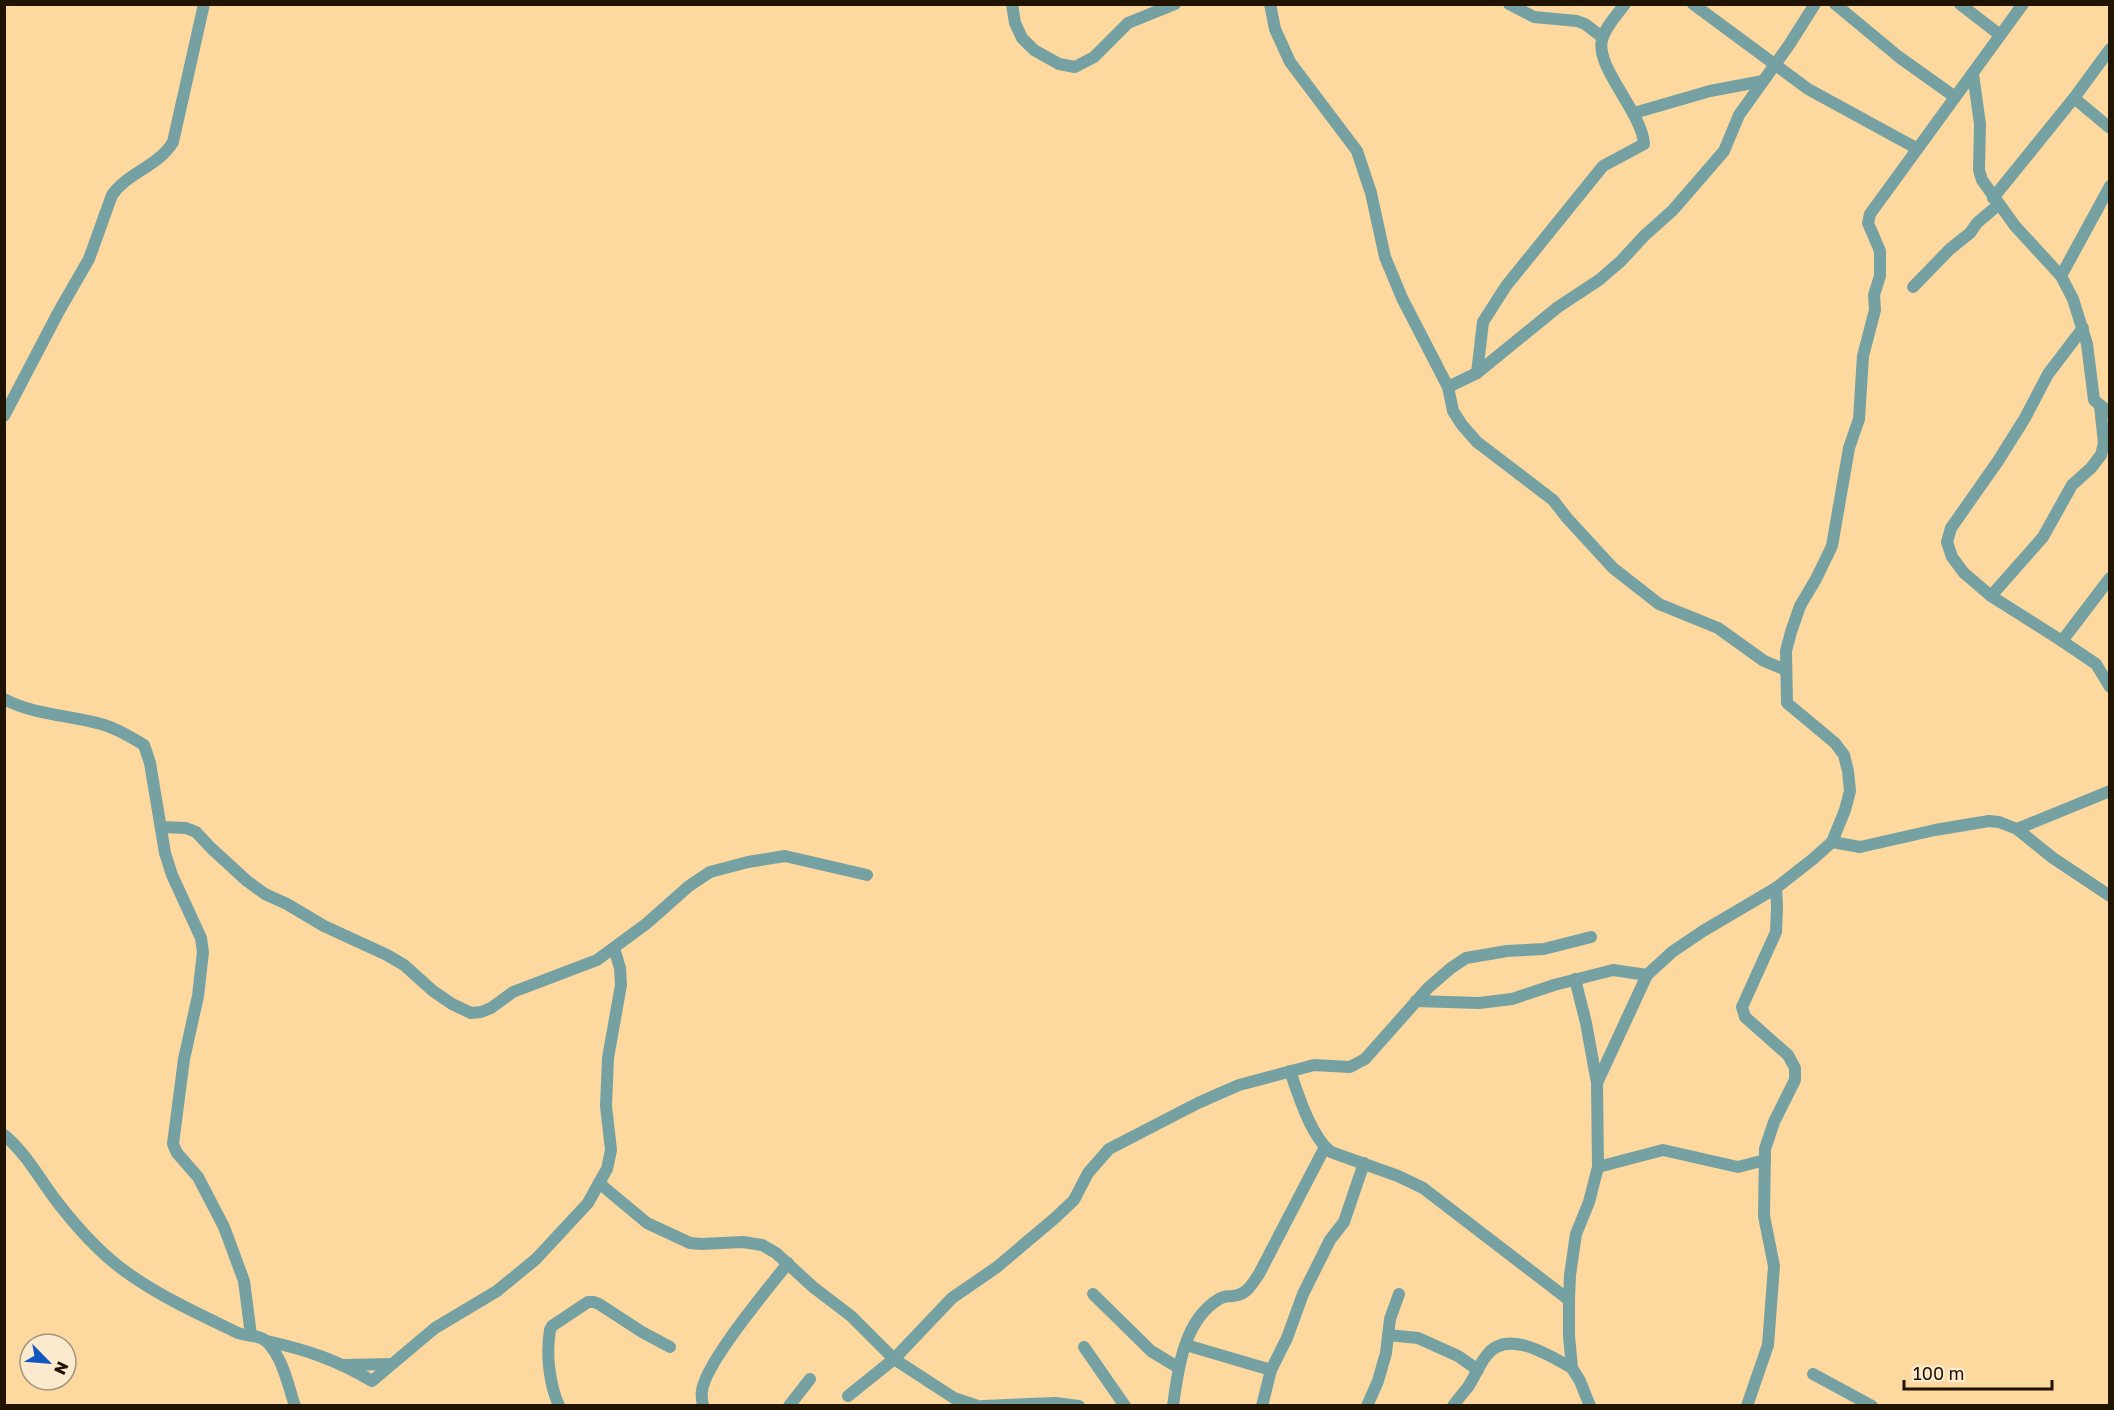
<svg xmlns="http://www.w3.org/2000/svg" width="2114" height="1410" viewBox="0 0 2114 1410" font-family="'Golos Text',sans-serif">
<style>
.lines{fill:none;stroke-linecap:round;stroke-linejoin:round}
.minor{stroke:#75a1a3;stroke-width:12}
</style>
<rect width="100%" height="100%" fill="#fdd9a0"/>
<g class="lines">
<!-- minor -->
<g class="minor">
<path d="M1012 4 1015 23 1022 38 1034 50 1059 64 1075 67 1094 57 1128 23 1175 4"/>
<path d="M1270 4 1275 29 1290 62 1357 151 1371 193 1385 257 1402 298 1448 387 1453 411 1462 425 1477 442 1553 500 1567 518 1613 568 1659 604 1718 628 1764 661 1786 670"/>
<path d="M1509 4 1534 17 1577 21 1585 24 1602 37"/>
<path d="M1693 4 1808 89 1916 148"/>
<path d="M1835 4 1899 57 1955 97"/>
<path d="M1960 4 2000 35"/>
<path d="M1973 74 1980 124 1979 170 1982 180 2015 226 2061 276 2073 299 2087 344 2094 400 2110 413"/>
<path d="M2074 98 2110 128"/>
<path d="M1634 113 1710 91 1763 81"/>
<path d="M1993 198 2074 98 2110 49"/>
<path d="M2061 276 2110 186"/>
<path d="M1913 287 1950 249 1970 233 1977 223 1998 205"/>
<path d="M1477 373 1483 322 1506 286 1603 166 1644 144C1642 112 1595 67 1602 40 1605 27 1617 15 1625 4"/>
<path d="M1448 387 1477 373 1558 307 1599 280 1621 261 1644 236 1673 210 1724 151 1739 115 1789 45 1815 4"/>
<path d="M4 416 59 311 89 259 112 195C128 172 158 167 173 142L204 4"/>
<path d="M2110 578 2062 641 2096 664 2110 687"/>
<path d="M1991 596 2043 537 2072 485 2091 468 2101 455 2104 443 2100 406"/>
<path d="M2062 641 1991 596 1964 573 1952 557 1947 542 1951 528 1998 461 2025 418 2048 374 2083 328"/>
<path d="M4 699C34 715 69 715 101 724 116 728 131 737 144 745L150 763 165 853 172 875 201 938 203 952 198 996 184 1059 173 1144 177 1153 198 1177 224 1227 244 1281 251 1335"/>
<path d="M162 827 186 828 196 832 211 848 247 881 265 894 287 904 324 926 387 955 404 965 433 991 452 1004 471 1013 481 1012 491 1008 513 992 597 960 646 924 689 886 710 872 748 862 785 856 867 875"/>
<path d="M2017 829 2053 858 2110 896"/>
<path d="M1832 842 1860 847 1935 830 1989 821 1999 822 2017 829 2110 791"/>
<path d="M1575 979 1586 1023 1597 1083"/>
<path d="M1416 1001 1479 1003 1512 999 1554 985 1613 970 1647 975"/>
<path d="M1290 1071C1298 1094 1311 1137 1331 1152L1398 1176 1423 1188 1569 1300"/>
<path d="M4 1135C27 1154 40 1180 58 1203 79 1230 101 1255 129 1274 163 1298 201 1315 238 1333 248 1337 260 1334 268 1343 283 1359 288 1385 295 1406"/>
<path d="M1598 1167 1663 1150 1738 1167 1765 1160"/>
<path d="M599 1183 647 1223 690 1243 701 1244 743 1242 762 1245 776 1253 813 1287 851 1316 894 1359 954 1398 978 1406"/>
<path d="M1093 1294 1151 1351 1179 1368"/>
<path d="M1388 1335 1418 1338 1458 1356 1478 1370"/>
<path d="M267 1341C307 1350 337 1360 372 1381L435 1328 497 1291 536 1259 588 1203 599 1183 607 1169 611 1150 606 1106 608 1058 621 985 620 968 614 948"/>
<path d="M1186 1345 1271 1370"/>
<path d="M1084 1347 1125 1406"/>
<path d="M345 1365 390 1364"/>
<path d="M1813 1374 1872 1406"/>
<path d="M848 1396 894 1359 952 1298 997 1267 1055 1218 1074 1200 1088 1173 1109 1149 1198 1103 1239 1085 1314 1065 1350 1067 1365 1059 1428 988 1451 968 1466 958 1507 951 1544 949 1591 937"/>
<path d="M559 1406C549 1383 546 1354 550 1330L552 1326 588 1302H594L599 1304 642 1332 670 1347"/>
<path d="M703 1406C702 1401 701 1396 702 1391 705 1363 768 1289 788 1263"/>
<path d="M789 1406 810 1379"/>
<path d="M983 1406 1055 1403 1079 1406"/>
<path d="M1173 1406C1178 1368 1184 1320 1219 1299 1224 1296 1227 1296 1233 1296 1248 1294 1251 1285 1259 1274L1325 1147"/>
<path d="M1262 1406 1271 1370 1287 1338 1303 1294 1330 1240 1344 1222 1364 1163"/>
<path d="M1367 1406 1378 1381 1386 1353 1390 1319 1399 1294"/>
<path d="M1453 1406C1458 1399 1463 1393 1468 1387 1475 1377 1479 1364 1487 1355 1508 1328 1550 1356 1572 1368"/>
<path d="M1590 1406 1580 1381 1572 1368 1569 1336V1300L1570 1275 1576 1234 1589 1202 1598 1167 1597 1083 1647 975 1672 952 1703 931 1776 888 1813 859 1832 842 1845 810 1850 791 1848 771 1844 755 1835 743 1787 703 1786 651 1791 632 1800 606 1816 579 1832 546 1849 448 1859 419 1863 356 1875 310 1874 295 1880 276V251L1868 223 1870 214 2023 4"/>
<path d="M1747 1406 1768 1345 1774 1266 1764 1216 1765 1149 1774 1122 1795 1080V1068L1788 1055 1745 1017 1742 1007 1776 932 1777 906 1776 888"/>
</g>
</g>
<!-- border -->
<rect width="2114" height="1410" fill="none" stroke="#201300" stroke-width="12"/>
<!-- north arrow -->
<g transform="translate(48 1362) rotate(115)"><circle r="28" fill="#fbeace" stroke="#a3947c" stroke-width="1.5"/>
<path d="M0-4.5L10 22L0 15L-10 22Z" fill="#1057c2"/>
<text y="-9" font-size="16" font-weight="bold" text-anchor="middle" fill="#201300">N</text>
</g>
<!-- scale -->
<path d="M1904 1380v9h148v-9" fill="none" stroke="#201300" stroke-width="3"/>
<text x="1913" y="1380" font-size="18" fill="#201300" stroke="#fbeace" stroke-width="4.5" paint-order="stroke">100 m</text>
</svg>
